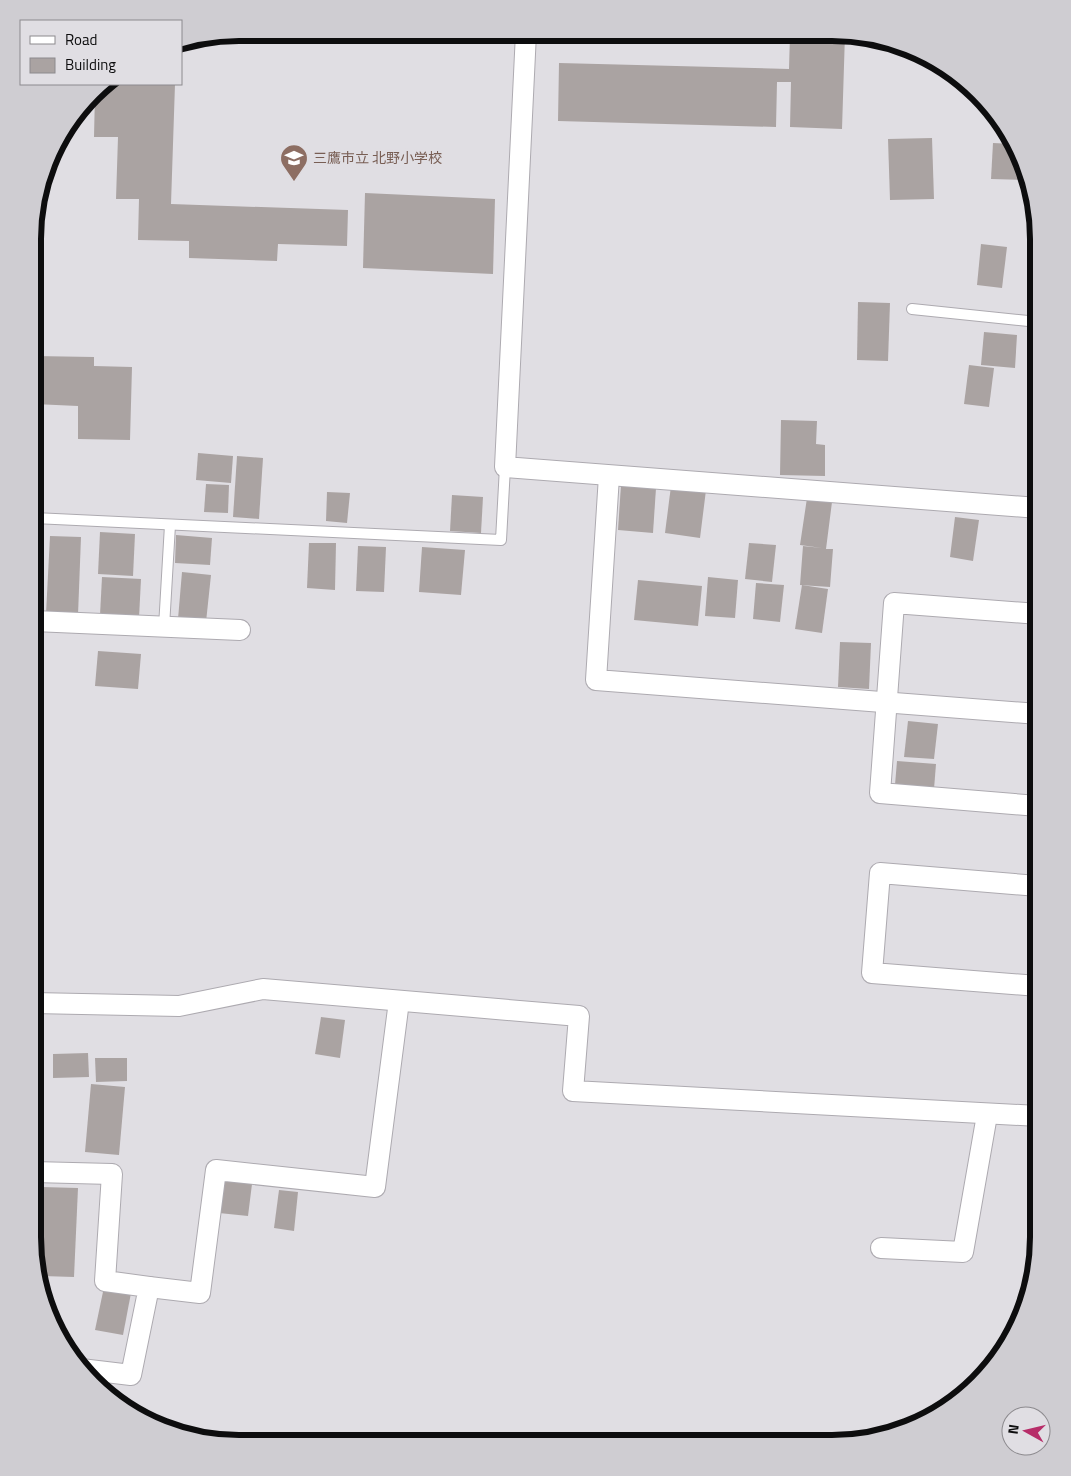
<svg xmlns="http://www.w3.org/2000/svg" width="1071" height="1476" viewBox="0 0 1071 1476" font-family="'Titillium Web','Noto Sans JP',sans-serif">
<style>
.building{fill:#aaa3a2}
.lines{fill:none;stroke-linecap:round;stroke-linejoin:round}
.service-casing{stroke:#adaab0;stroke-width:12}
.minor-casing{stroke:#adaab0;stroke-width:22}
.service{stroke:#fff;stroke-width:10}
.minor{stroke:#fff;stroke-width:20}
.labels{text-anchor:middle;stroke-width:5;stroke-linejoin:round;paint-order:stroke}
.education-label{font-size:14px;fill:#785e54;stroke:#e0dee3;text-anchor:start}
.rim{fill:none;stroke:#0d0d0e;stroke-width:6}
</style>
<rect width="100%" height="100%" fill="#e0dee3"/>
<!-- building -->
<g class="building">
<path d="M790 34H845L842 129 790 127 791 82H777L776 127 558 121 559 63 789 69Z"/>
<path d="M103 84H175L171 204 348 210 347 246 278 244 277 261 189 258V241L138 240 139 199H116L118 137H94L95 93Z"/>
<path d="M932 138 934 199 890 200 888 139Z"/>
<path d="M993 143 1014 144 1017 148 1025 180 991 179Z"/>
<path d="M365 193 495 199 493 274 363 268Z"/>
<path d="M981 244 1007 247 1002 288 977 285Z"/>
<path d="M858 302 890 303 888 361 857 360Z"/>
<path d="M984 332 1017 335 1015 368 981 365Z"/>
<path d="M34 356 94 357V366L132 367 130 440 78 439V406L34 404Z"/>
<path d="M969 365 994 368 989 407 964 404Z"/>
<path d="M781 420 817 421 816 444 825 445V476L780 475Z"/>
<path d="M198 453 233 456 231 483 196 480Z"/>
<path d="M237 456 263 458 259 519 233 517Z"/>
<path d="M206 484 229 485 228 513 204 512Z"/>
<path d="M621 485 656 488 653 533 618 530Z"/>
<path d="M671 486 706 490 700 538 665 533Z"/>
<path d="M327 492 350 493 347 523 326 521Z"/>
<path d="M452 495 483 497 481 533 450 531Z"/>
<path d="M807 498 832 502 826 549H833L830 587 800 585 803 546 822 548 800 545Z"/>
<path d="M955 517 979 520 973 561 950 557Z"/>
<path d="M34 532H36L35 563H34Z"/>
<path d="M100 532 135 534 133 576 98 574Z"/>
<path d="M176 535 212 538 210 565 175 563Z"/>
<path d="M50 536 81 537 78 615 46 614Z"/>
<path d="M309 543H336L335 590 307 588Z"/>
<path d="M749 543 776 545 772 582 745 579Z"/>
<path d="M358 546 386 547 384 592 356 591Z"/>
<path d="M422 547 465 550 461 595 419 592Z"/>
<path d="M182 572 211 575 206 622 178 619Z"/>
<path d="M102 577 141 579 139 618 100 615Z"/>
<path d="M708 577 738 580 735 618 705 616Z"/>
<path d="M638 580 702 586 698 626 634 620Z"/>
<path d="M756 583 784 585 780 622 753 619Z"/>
<path d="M802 585 828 589 822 633 795 629Z"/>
<path d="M840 642 871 643 869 689 838 687Z"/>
<path d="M98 651 141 654 138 689 95 686Z"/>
<path d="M908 721 938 724 934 759 904 757Z"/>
<path d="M897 761 936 764 934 789 895 785Z"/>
<path d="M321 1017 345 1020 340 1058 315 1054Z"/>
<path d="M88 1053 89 1077 53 1078V1054Z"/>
<path d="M95 1058H127V1081L96 1082Z"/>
<path d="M91 1084 125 1087 119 1155 85 1152Z"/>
<path d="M223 1181 252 1184 248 1216 219 1213Z"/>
<path d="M41 1187 78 1188 74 1277 42 1276 38 1259Z"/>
<path d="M279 1190 298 1192 294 1231 274 1228Z"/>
<path d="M104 1287 131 1293 123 1335 95 1330Z"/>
</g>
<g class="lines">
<!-- service casing -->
<g class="service-casing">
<g id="service">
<path d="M912 309 1038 322"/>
<path d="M34 518 501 540 505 467"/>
<path d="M164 627 170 525"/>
</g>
</g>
<!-- minor casing -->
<g class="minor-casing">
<g id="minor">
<path d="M526 33 505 467 1038 508"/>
<path d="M609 476 596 680 1038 714"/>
<path d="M34 621 240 630"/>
<path d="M1038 806 880 793 894 603 1038 614"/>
<path d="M1038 986 872 973 880 873 1038 886"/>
<path d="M33 1003 179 1006 263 989 579 1016 573 1091 1038 1116"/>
<path d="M33 1172 112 1174 105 1281 149 1287 131 1375 81 1369"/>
<path d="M881 1248 963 1252 987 1115"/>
<path d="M149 1287 200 1293 216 1170 375 1187 399 1001"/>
</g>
</g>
<!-- service -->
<use href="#service" class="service"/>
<!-- minor -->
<use href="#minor" class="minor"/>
</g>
<!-- icons -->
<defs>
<g id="school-pin" transform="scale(1.4375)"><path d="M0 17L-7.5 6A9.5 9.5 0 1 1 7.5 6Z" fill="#8d6e63" stroke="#e0dee3"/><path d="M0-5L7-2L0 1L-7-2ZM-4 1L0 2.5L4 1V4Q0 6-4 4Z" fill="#fff"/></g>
</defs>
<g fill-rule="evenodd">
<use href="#school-pin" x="294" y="158"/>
</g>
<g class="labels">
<!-- education labels -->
<g class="education-label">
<text x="313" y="163">三鷹市立 北野小学校</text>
</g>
</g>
<!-- crop -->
<path d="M0 0H1071V1476H0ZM239 41H832A198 198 0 0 1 1030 239V1237A198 198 0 0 1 832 1435H239A198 198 0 0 1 41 1237V239A198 198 0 0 1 239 41Z" fill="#cfcdd2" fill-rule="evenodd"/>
<path class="rim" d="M239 41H832A198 198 0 0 1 1030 239V1237A198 198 0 0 1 832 1435H239A198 198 0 0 1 41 1237V239A198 198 0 0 1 239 41Z"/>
<!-- legend -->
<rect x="20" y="20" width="162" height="65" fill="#e0dee3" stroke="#8c8a8e"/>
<rect x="30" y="36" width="25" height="8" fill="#ffffff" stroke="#8c8a8e"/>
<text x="65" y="45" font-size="15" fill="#0d0d0e">Road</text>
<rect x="30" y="58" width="25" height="15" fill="#aaa3a2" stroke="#8c8a8e"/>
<text x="65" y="70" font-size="15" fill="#0d0d0e">Building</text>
<!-- north arrow -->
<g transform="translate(1026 1431) rotate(278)"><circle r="24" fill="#e0dee3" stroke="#8c8a8e"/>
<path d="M0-4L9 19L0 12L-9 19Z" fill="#b72d69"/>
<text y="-8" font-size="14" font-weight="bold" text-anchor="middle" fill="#0d0d0e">N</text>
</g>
</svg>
